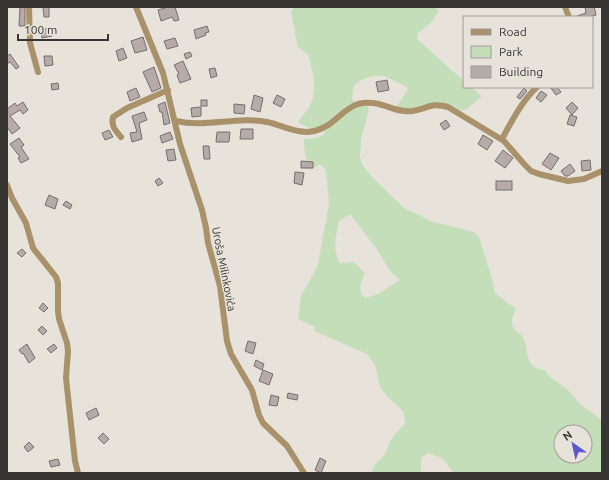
<svg xmlns="http://www.w3.org/2000/svg" width="609" height="480" viewBox="0 0 609 480" font-family="Ubuntu,sans-serif">
<style>
.green{fill:#c4deba;fill-rule:evenodd}
.building{fill:#b5aba9;stroke:#766e6c}
.lines{fill:none;stroke-linecap:round;stroke-linejoin:round}
.minor{stroke:#a9916a;stroke-width:6}
.labels{text-anchor:middle;stroke-width:3;stroke-linejoin:round;paint-order:stroke}
.street-label{font-size:11px;fill:#383633;stroke:#e7e3db}
</style>
<rect width="100%" height="100%" fill="#e7e3db"/>
<!-- green -->
<path class="green" d="M294 7H435L438 11 433 21 418 33 417 39 464 81V87H471L482 96 469 107 458 113 441 106 417 111 395 109 407 91V87C402 85 386 76 383 76 374 75 359 78 354 87 352 90 353 95 352 99L355 102 365 101 369 110 361 138 360 157 362 164 371 176 404 208 433 222 474 232 479 237 492 279 495 293 516 309C513 316 509 324 515 330 517 332 521 334 522 336 530 348 522 368 545 370L549 376 568 390 581 405 602 420V473H454L442 458 428 453 421 458V471L418 473H372L373 467 386 453 389 443 397 432 405 424 404 412 387 396 380 387 375 365 367 354 314 331 315 327 298 319 301 295 311 279 318 264 329 204 327 179 325 169 320 164 311 170C307 160 303 150 304 139L316 138 325 134 322 127C312 129 307 128 298 122 302 116 308 110 311 103 318 87 312 70 308 54L298 48 291 12ZM350 214 376 248 390 271 400 280 378 294 366 298 361 294 360 285 365 273 354 262 340 263C332 251 336 235 339 221ZM561 432H585V456H561Z"/>
<!-- building -->
<g class="building">
<path d="M20 7H25V26H19Z"/>
<path d="M43 7H49V17H44Z"/>
<path d="M168 7H175L179 20 174 21 172 17 161 21 158 10Z"/>
<path d="M585 7H594L596 15 590 17H577V16L586 13Z"/>
<path d="M207 26 209 32 205 33 206 35 196 39 194 30Z"/>
<path d="M50 28 52 36 42 38 41 30Z"/>
<path d="M143 37 147 50 135 53 131 41Z"/>
<path d="M175 38 178 46 167 49 164 41Z"/>
<path d="M123 48 127 58 119 61 116 51Z"/>
<path d="M190 52 192 56 186 59 184 54Z"/>
<path d="M10 54 19 67 16 69 10 62 7 64V56Z"/>
<path d="M44 56H52L53 65 45 66Z"/>
<path d="M183 61 191 79 180 83 177 75 179 74 174 65Z"/>
<path d="M154 67 161 88 152 92 143 72Z"/>
<path d="M215 68 217 76 211 78 209 69Z"/>
<path d="M387 80 389 90 378 92 376 82Z"/>
<path d="M58 83 59 89 52 90 51 84Z"/>
<path d="M550 87H557L561 92 556 95Z"/>
<path d="M136 88 140 97 130 101 127 92Z"/>
<path d="M524 88 527 91 520 99 517 97Z"/>
<path d="M541 91 547 95 541 102 536 98Z"/>
<path d="M254 95 263 98 260 112 251 109Z"/>
<path d="M277 95 285 99 281 107 273 103Z"/>
<rect x="201" y="100" width="6" height="6"/>
<path d="M23 102 28 110 23 114 20 110 10 116 20 128 12 134 7 127V109L15 103 17 106Z"/>
<path d="M165 102 170 123 164 125 162 112H160L158 105Z"/>
<path d="M572 102 578 108 572 115 566 108Z"/>
<path d="M234 104 245 105 244 114 234 113Z"/>
<path d="M201 107V116L192 117 191 108Z"/>
<path d="M144 112 147 120 139 123 142 139 132 142 130 133 137 132 132 116Z"/>
<path d="M570 115 577 117 574 126 567 124Z"/>
<path d="M446 120 450 126 444 130 440 124Z"/>
<path d="M241 129H253V139H240Z"/>
<path d="M109 130 113 137 105 140 102 133Z"/>
<path d="M170 132 173 139 162 143 160 136Z"/>
<path d="M217 132H230L229 142H216Z"/>
<path d="M483 135 493 141 487 150 478 144Z"/>
<path d="M19 138 24 145 21 147 29 159 21 163 18 158 20 157 10 144Z"/>
<path d="M203 146H209L210 159H204Z"/>
<path d="M174 149 176 160 168 161 166 150Z"/>
<path d="M503 150 513 158 505 168 495 161Z"/>
<path d="M550 153 559 158 551 170 542 164Z"/>
<path d="M590 160 591 170 582 171 581 161Z"/>
<path d="M301 161 313 162V168H301Z"/>
<path d="M570 164 575 171 568 176H565L561 171Z"/>
<path d="M295 172 304 173 302 185 294 183Z"/>
<path d="M159 178 163 183 158 186 155 181Z"/>
<rect x="496" y="181" width="16" height="9"/>
<path d="M49 195 58 199 55 209 45 205Z"/>
<path d="M66 201 72 205 70 209 63 205Z"/>
<path d="M22 249 26 253 22 257 17 253Z"/>
<path d="M43 303 48 308 44 312 39 308Z"/>
<path d="M42 326 47 331 43 335 38 330Z"/>
<path d="M248 341 256 343 253 354 245 351Z"/>
<path d="M27 344 35 358 29 363 23 353 22 354 19 350Z"/>
<path d="M54 344 57 348 51 353 47 349Z"/>
<path d="M256 360 264 364 262 370 254 366Z"/>
<path d="M263 370 273 374 269 385 259 381Z"/>
<path d="M288 393 298 395 297 400 287 398Z"/>
<path d="M271 395 279 397 277 406 269 405Z"/>
<path d="M96 408 99 415 89 420 86 413Z"/>
<path d="M103 433 109 439 104 444 98 438Z"/>
<path d="M29 442 34 447 28 452 24 447Z"/>
<path d="M320 458 326 461 321 473 315 470Z"/>
<path d="M58 459 60 465 51 467 49 461Z"/>
</g>
<g class="lines">
<!-- minor -->
<g class="minor">
<path d="M29 7 30 43 38 72"/>
<path d="M136 7 163 73 180 144 202 210 206 228 208 243 220 286 227 341 231 354 252 390 259 415 263 423 287 446 304 473"/>
<path d="M565 7 569 17"/>
<path d="M176 121C206 128 237 116 267 122 282 125 299 135 314 131 332 128 342 109 358 104 380 98 395 114 412 111 427 109 431 102 448 107L504 141 525 165 531 171 539 174 568 181 584 179 602 171"/>
<path d="M121 137C115 130 111 126 113 117L127 108 168 90"/>
<path d="M502 139C512 121 521 102 537 87"/>
<path d="M7 185 12 198 26 223 33 248 56 277 58 283V311L59 319 67 343 68 351 66 378 75 461 78 473"/>
</g>
</g>
<g class="labels">
<!-- street labels -->
<g class="street-label">
<text transform="translate(224 269) rotate(79)" y="4">Uroša Milinkovića</text>
</g>
</g>
<!-- border -->
<rect width="609" height="480" fill="none" stroke="#383633" stroke-width="16"/>
<!-- legend -->
<rect x="463" y="16" width="130" height="72" fill="#e7e3db" stroke="#a19e98"/>
<rect x="471" y="29" width="20" height="6" fill="#a9916a" stroke="#a19e98"/>
<text x="499" y="36" font-size="12" fill="#383633">Road</text>
<rect x="471" y="46" width="20" height="12" fill="#c4deba" stroke="#a19e98"/>
<text x="499" y="56" font-size="12" fill="#383633">Park</text>
<rect x="471" y="66" width="20" height="12" fill="#b5aba9" stroke="#a19e98"/>
<text x="499" y="76" font-size="12" fill="#383633">Building</text>
<!-- north arrow -->
<g transform="translate(573 444) rotate(326)"><circle r="19" fill="#e7e3db" stroke="#a19e98"/>
<path d="M0-3L7 15L0 10L-7 15Z" fill="#5f57cf"/>
<text y="-6" font-size="11" font-weight="bold" text-anchor="middle" fill="#383633">N</text>
</g>
<!-- scale -->
<path d="M18 34v6h90v-6" fill="none" stroke="#383633" stroke-width="2"/>
<text x="24" y="34" font-size="12" fill="#383633" stroke="#e7e3db" stroke-width="3" paint-order="stroke">100 m</text>
</svg>
